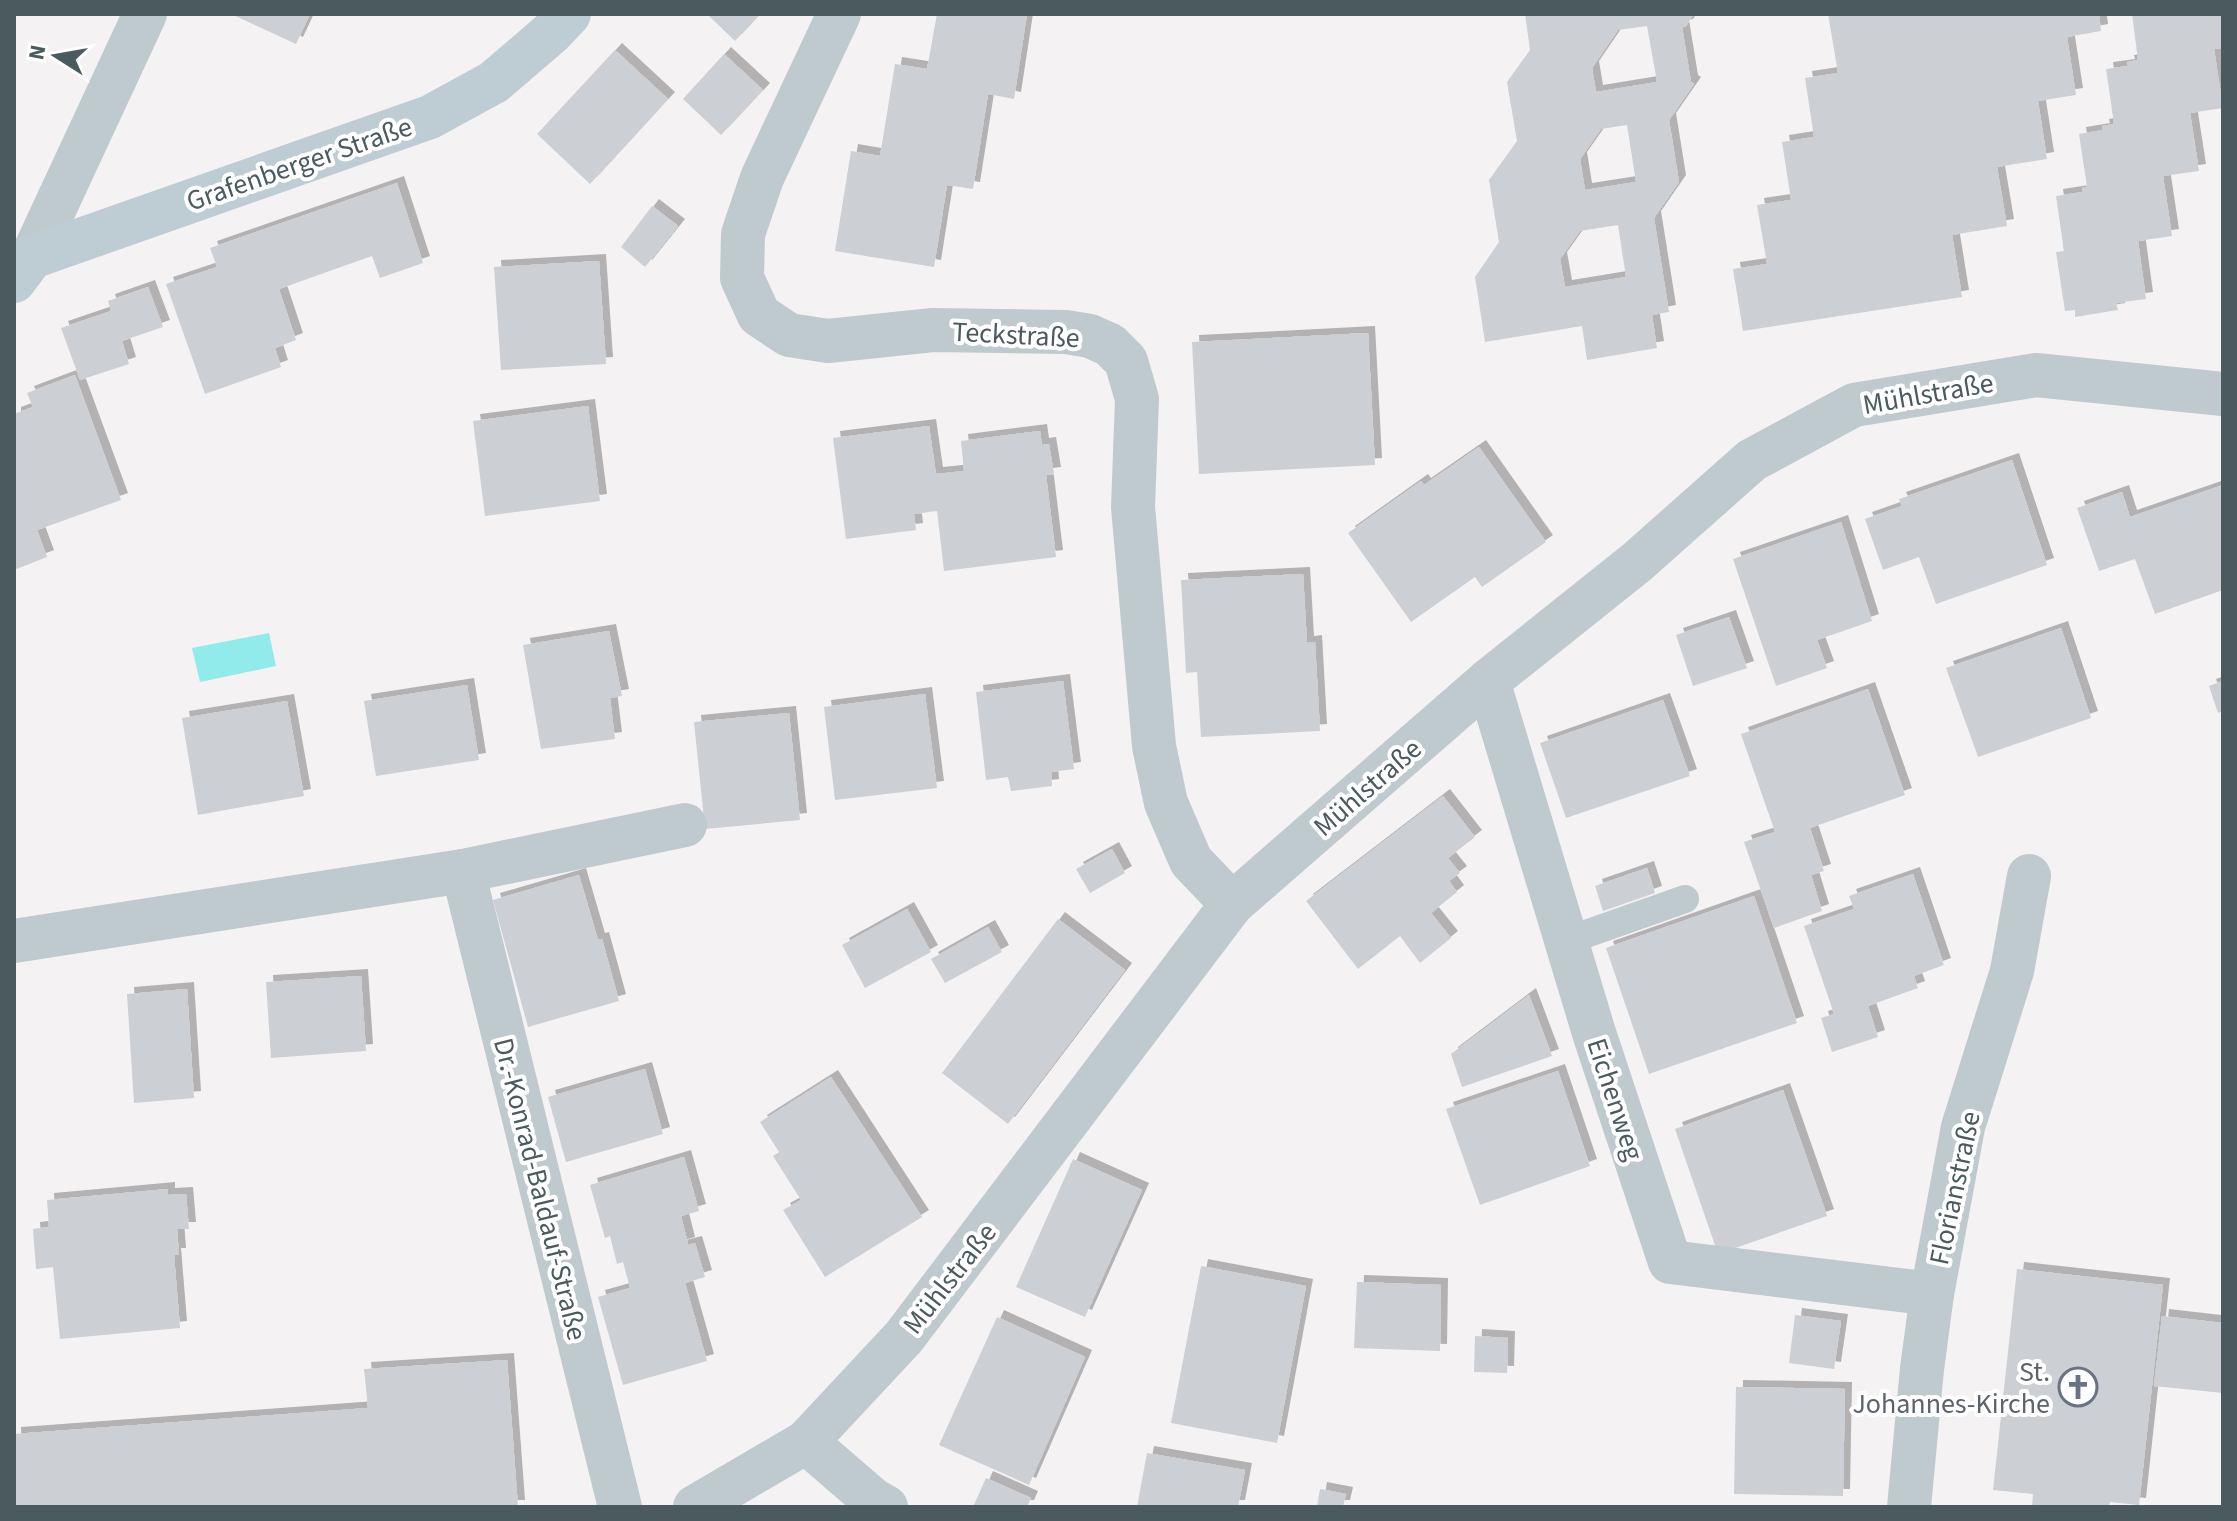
<svg xmlns="http://www.w3.org/2000/svg" width="2237" height="1521" viewBox="0 0 2237 1521" font-family="'Source Sans 3',sans-serif">
<style>
.water{fill:#91ebeb}
.building{fill:#ccd0d4;fill-rule:evenodd;filter:url(#shadow)}
.lines{fill:none;stroke-linecap:round;stroke-linejoin:round}
.lane{stroke:#becace;stroke-width:28}
.street{stroke:#becace;stroke-width:44}
.secondary{stroke:#beccd3;stroke-width:44}
.labels{text-anchor:middle;stroke-width:8;stroke-linejoin:round;paint-order:stroke}
.street-label{font-size:28px;fill:#4a5a5f;stroke:#fff}
.worship-label{font-size:28px;fill:#5b616d;stroke:#fff;text-anchor:end}
</style>
<defs>
<filter id="shadow"><feDropShadow dx="7" dy="-7" stdDeviation="0" flood-color="#0004"/></filter>
</defs>
<rect width="100%" height="100%" fill="#f4f2f3"/>
<!-- water -->
<path class="water" d="M269 633 276 666 200 682 192 648Z"/>
<!-- building -->
<g class="building">
<path d="M231 14H310L296 44Z"/>
<path d="M707 14H760L735 41Z"/>
<path d="M937 14H1027L1014 99 988 94 973 189 947 185 934 267 835 251 851 151 880 156 895 64 927 69Z"/>
<path d="M1525 14H1694L1686 26 1682 27 1691 82 1694 84 1669 120 1679 182 1654 218 1669 312 1652 315 1657 348 1587 360 1582 326 1485 342 1475 277 1499 242 1489 180 1517 141 1507 82 1530 50ZM1647 26 1657 82 1596 92 1592 68 1618 30ZM1627 125 1636 182 1585 190 1580 159 1601 129ZM1618 225 1626 277 1565 287 1560 259 1580 231Z"/>
<path d="M1828 14H2099L2101 31 2067 37 2076 95 2038 101 2047 159 1997 167 2007 226 1952 235 1962 297 1743 331 1733 269 1767 264 1757 205 1791 200 1782 142 1814 137 1805 78 1838 73Z"/>
<path d="M2132 14H2223V48L2214 49 2223 108 2190 113 2199 171 2163 176 2172 236 2138 241 2146 299 2116 303 2118 310 2075 317V310L2065 311 2056 252 2064 251 2056 196 2082 192V188L2087 187 2079 134 2103 130 2102 126 2114 124 2106 69 2128 66 2127 62 2138 60Z"/>
<path d="M615 50 668 99 590 184 537 134Z"/>
<path d="M724 54 763 90 721 135 683 99Z"/>
<path d="M397 183 423 263 380 278 372 256 279 289 296 340 275 348 281 367 205 394 166 284 217 267 210 248Z"/>
<path d="M652 206 678 226 645 267 621 247Z"/>
<path d="M599 261 606 364 501 370 494 267Z"/>
<path d="M148 287 163 327 122 341 129 364 80 380 61 328 111 311 108 301Z"/>
<path d="M1368 333 1375 465 1199 474 1192 342Z"/>
<path d="M75 375 121 500 37 530 47 557 14 570V414L33 407 27 393Z"/>
<path d="M588 406 600 501 485 516 473 421Z"/>
<path d="M929 426 936 474 964 471 961 441 1040 431 1042 445 1049 444 1054 474 1046 475 1056 557 944 571 937 511 914 514 916 530 846 539 833 438Z"/>
<path d="M1479 447 1546 542 1482 587 1475 577 1411 622 1348 533 1421 481 1424 485Z"/>
<path d="M2012 460 2047 565 1936 604 1919 557 1883 570 1865 519 1902 506 1899 499Z"/>
<path d="M2223 485V590L2155 614 2135 559 2099 571 2077 508 2122 492 2130 517Z"/>
<path d="M1841 522 1872 621 1817 640 1827 668 1776 686 1733 559Z"/>
<path d="M1303 574 1307 643 1315 642 1320 731 1201 737 1197 672 1186 673 1181 580Z"/>
<path d="M1729 617 1747 668 1693 686 1676 635Z"/>
<path d="M2061 628 2091 718 1978 757 1946 668Z"/>
<path d="M609 631 622 696 610 698 615 739 541 749 523 645Z"/>
<path d="M1063 681 1074 769 1051 772 1052 786 1011 791 1008 777 986 780 976 692Z"/>
<path d="M2223 681V711L2218 713 2209 686Z"/>
<path d="M467 685 479 760 376 776 364 701Z"/>
<path d="M1868 689 1905 795 1810 828 1824 871 1811 875 1822 911 1774 928 1744 842 1775 832 1741 734Z"/>
<path d="M925 694 937 788 835 800 824 707Z"/>
<path d="M1663 700 1690 776 1566 818 1540 743Z"/>
<path d="M287 701 304 796 198 815 182 718Z"/>
<path d="M789 713 800 820 705 829 694 722Z"/>
<path d="M1443 796 1475 837 1448 858 1460 873 1449 881 1457 892 1431 913 1451 938 1420 963 1400 936 1358 969 1306 901Z"/>
<path d="M1112 849 1125 873 1090 893 1076 869Z"/>
<path d="M1647 868 1655 893 1603 911 1595 886Z"/>
<path d="M1913 874 1944 965 1914 976 1918 988 1868 1006 1878 1037 1832 1052 1821 1018 1834 1014 1804 926 1854 909 1849 896Z"/>
<path d="M579 875 598 940 602 939 619 1001 528 1027 493 900Z"/>
<path d="M1754 896 1797 1023 1649 1074 1606 948Z"/>
<path d="M907 909 931 952 865 988 842 945Z"/>
<path d="M1058 919 1125 970 1008 1124 942 1073Z"/>
<path d="M988 927 1002 952 945 983 931 959Z"/>
<path d="M361 976 366 1051 271 1058 266 982Z"/>
<path d="M187 989 194 1098 134 1103 127 994Z"/>
<path d="M1529 995 1552 1056 1462 1087 1451 1054Z"/>
<path d="M645 1069 663 1134 566 1162 548 1097Z"/>
<path d="M1558 1071 1590 1166 1480 1205 1446 1109Z"/>
<path d="M831 1077 922 1217 825 1277 783 1210 801 1200 773 1156 779 1152 760 1122Z"/>
<path d="M1783 1090 1827 1216 1718 1254 1675 1129Z"/>
<path d="M684 1157 699 1211 681 1216 688 1244 663 1251 695 1243 705 1277 685 1283 707 1361 623 1385 598 1297 630 1288 623 1262 617 1264 610 1236 605 1238 590 1185Z"/>
<path d="M1073 1159 1142 1190 1085 1317 1016 1287Z"/>
<path d="M168 1189V1195L186 1194 189 1229H177L179 1255H174L180 1328 60 1339 53 1267 36 1269 33 1229 49 1227 47 1200Z"/>
<path d="M1201 1266 1306 1286 1277 1443 1171 1423Z"/>
<path d="M2017 1269 2163 1285 2139 1505 2110 1502 2109 1507H2032L2033 1494 1993 1490Z"/>
<path d="M1357 1282 1441 1285 1440 1351 1354 1348Z"/>
<path d="M1795 1315 1841 1321 1834 1369 1789 1363Z"/>
<path d="M2162 1316 2223 1323V1393L2154 1386Z"/>
<path d="M997 1317 1085 1357 1029 1485 939 1445Z"/>
<path d="M1475 1336 1508 1338 1507 1373 1474 1372Z"/>
<path d="M507 1360 518 1507H16L14 1434 368 1408 364 1369Z"/>
<path d="M1736 1387 1845 1389 1843 1496 1734 1494Z"/>
<path d="M1147 1453 1245 1470 1238 1507H1137Z"/>
<path d="M986 1478 1031 1498 1027 1507H973Z"/>
<path d="M1320 1489 1346 1494 1343 1507H1317Z"/>
</g>
<g class="lines">
<!-- lane -->
<path class="lane" d="M1566 941 1685 899"/>
<!-- street -->
<g class="street">
<path d="M839 14 762 178 743 234 742 278 759 315 789 335 828 341 933 330 1066 332 1090 336 1110 345 1126 361 1137 399 1133 507 1154 746 1166 803 1191 861 1232 904"/>
<path d="M32 257 145 14"/>
<path d="M1488 681 1594 1033 1670 1262 1932 1294"/>
<path d="M463 871 620 1507"/>
<path d="M14 941 463 871 685 825"/>
<path d="M806 1442 872 1499 886 1507"/>
<path d="M695 1507 806 1442 904 1337 1232 904 1488 681 1637 562 1752 460 1854 405 2036 375 2223 394"/>
<path d="M1909 1507 1922 1369 1932 1294 1963 1127 2012 971 2029 876"/>
</g>
<!-- secondary -->
<path class="secondary" d="M14 281 32 257 430 117 494 82 551 33 569 14"/>
</g>
<!-- icons -->
<defs>
<g id="church-ring" transform="scale(2)"><circle r="9.5" fill="#fff" stroke="#6b7280" stroke-width="1.5"/><path d="M-1.2-6h2.4v3.5h3.3v2.4h-3.3V6h-2.4V-.1h-3.3v-2.4h3.3Z" fill="#6b7280"/></g>
</defs>
<g fill-rule="evenodd">
<use href="#church-ring" x="2078" y="1387"/>
</g>
<g class="labels">
<!-- street labels -->
<g class="street-label">
<text transform="translate(299 163) rotate(-19)" y="10">Grafenberger Straße</text>
<text transform="translate(1016 334) rotate(3)" y="10">Teckstraße</text>
<text transform="translate(1928 393) rotate(-10)" y="10">Mühlstraße</text>
<text transform="translate(1367 787) rotate(-41)" y="10">Mühlstraße</text>
<text transform="translate(1616 1099) rotate(72)" y="10">Eichenweg</text>
<text transform="translate(1954 1188) rotate(-78)" y="10">Florianstraße</text>
<text transform="translate(541 1189) rotate(76)" y="10">Dr.-Konrad-Baldauf-Straße</text>
<text transform="translate(949 1278) rotate(-52)" y="10">Mühlstraße</text>
</g>
<!-- worship labels -->
<g class="worship-label">
<text x="2050" y="1381">St.<tspan x="2050" dy="32">Johannes-Kirche</tspan></text>
</g>
</g>
<!-- border -->
<rect width="2237" height="1521" fill="none" stroke="#4a5a5f" stroke-width="32"/>
<!-- north arrow -->
<g transform="translate(56 56) rotate(281)" stroke="#ffffff" stroke-width="6" paint-order="stroke">
<path d="M0-6L14 30L0 20L-14 30Z" fill="#4a5a5f"/>
<text y="-12" font-size="22" font-weight="bold" text-anchor="middle" fill="#4a5a5f">N</text>
</g>
</svg>
